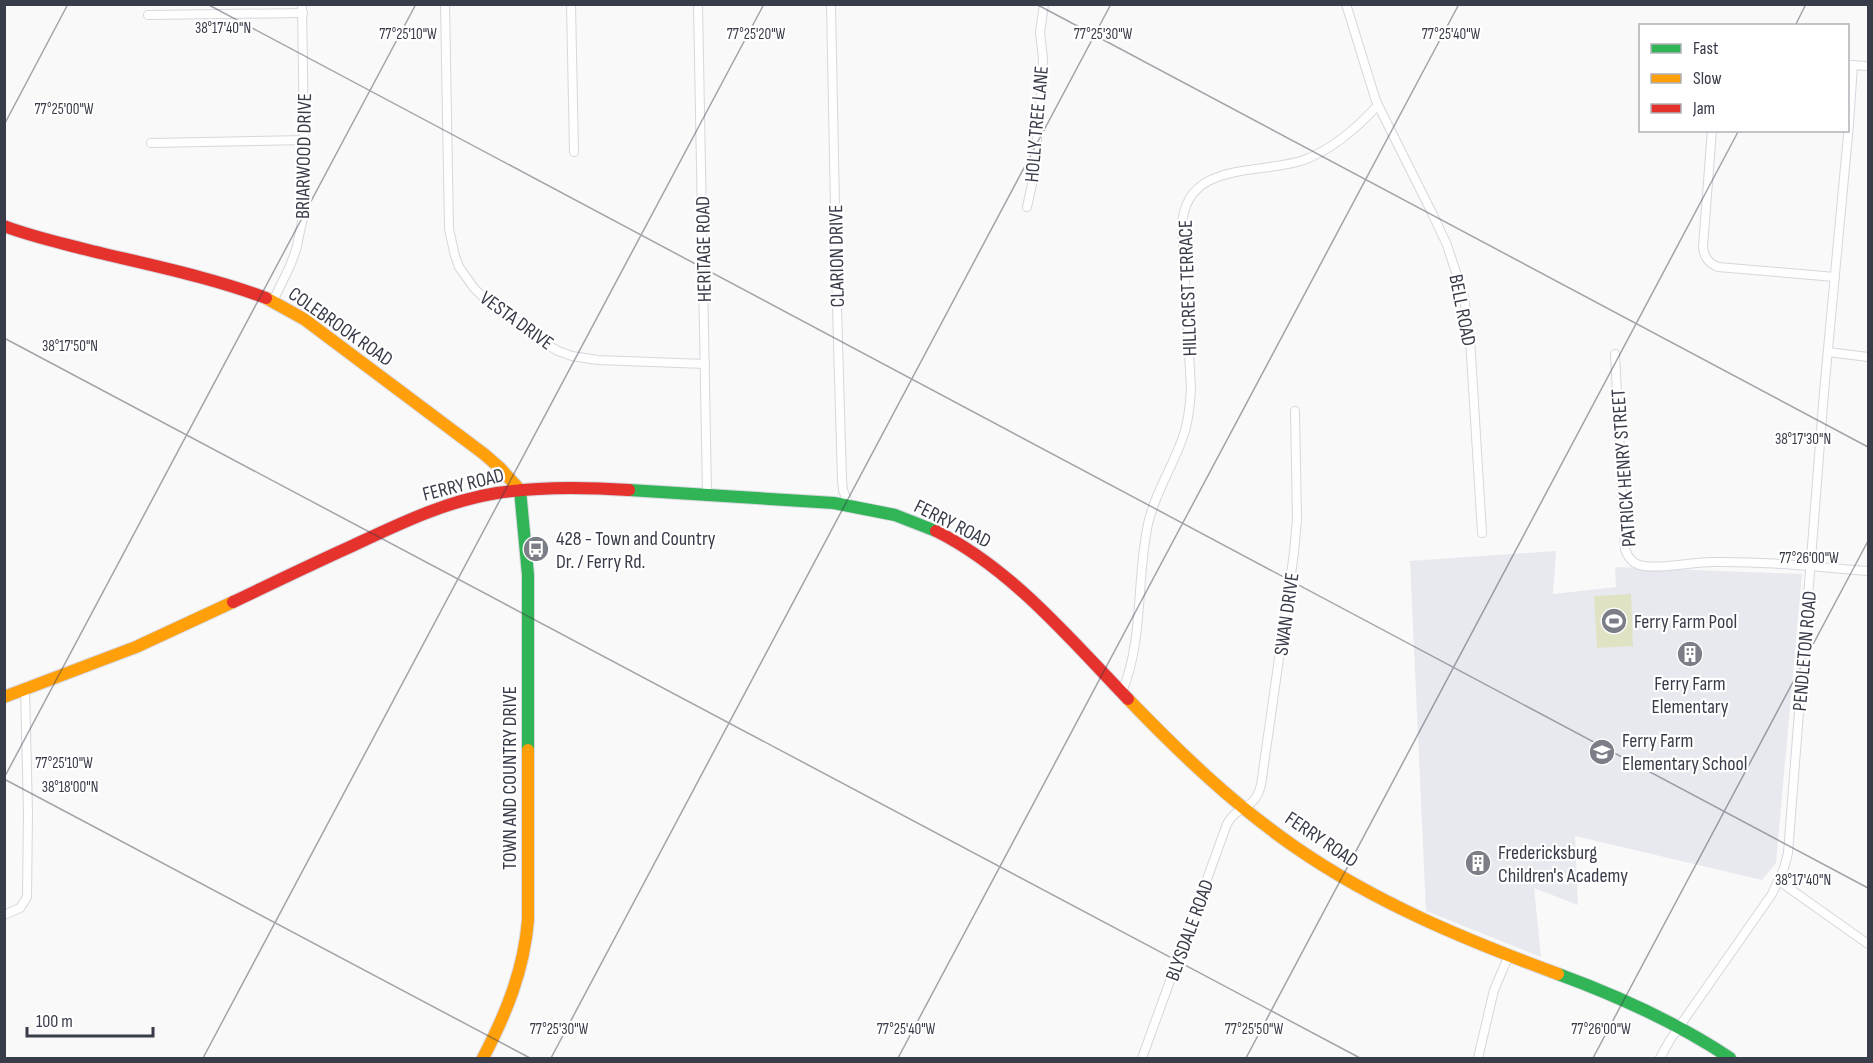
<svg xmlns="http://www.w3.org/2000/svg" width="1873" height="1063" viewBox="0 0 1873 1063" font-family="'Sofia Sans Condensed',sans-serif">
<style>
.built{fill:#e8e9ee}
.green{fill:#e0e2c4}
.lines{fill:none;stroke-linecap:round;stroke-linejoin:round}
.street-casing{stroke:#d6d7df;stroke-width:10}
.fast-casing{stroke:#d6d7df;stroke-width:14}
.slow-casing{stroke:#d6d7df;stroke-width:14}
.jam-casing{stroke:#d6d7df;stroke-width:14}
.street{stroke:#fefefe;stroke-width:8}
.fast{stroke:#30b455;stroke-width:12}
.slow{stroke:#ff9f0a;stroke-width:12}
.jam{stroke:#e5322d;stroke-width:12}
.ticks{fill:none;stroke:#393c49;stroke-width:1.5;stroke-opacity:0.45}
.labels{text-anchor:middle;stroke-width:4.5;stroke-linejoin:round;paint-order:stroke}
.street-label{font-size:20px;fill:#393c49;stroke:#fff}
.poi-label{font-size:20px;fill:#393c49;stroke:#fff;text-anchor:start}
.ticks-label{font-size:15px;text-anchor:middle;fill:#393c49;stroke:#fff;stroke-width:4.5;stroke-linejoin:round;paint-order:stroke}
</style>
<rect width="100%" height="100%" fill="#f9f9f9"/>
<!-- built -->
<path class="built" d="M1556 551 1553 594 1616 587 1615 567 1802 574 1776 863 1762 880 1575 836 1578 905 1534 888 1541 957 1426 911 1410 561Z"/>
<!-- green -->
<path class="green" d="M1631 594 1633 646 1597 648 1594 596Z"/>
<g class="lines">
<!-- street casing -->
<g class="street-casing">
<g id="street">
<path d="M445 4 449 229 455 256 459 267 474 288 483 297 543 342 558 351 572 356 598 360 705 364"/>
<path d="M571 4 574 152"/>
<path d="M698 4 707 494"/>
<path d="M831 4 837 308 842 480 843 490 849 506"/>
<path d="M1346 4 1376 101 1432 213 1447 245 1464 297 1470 338 1482 533"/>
<path d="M148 15 303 13"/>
<path d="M1848 65 1868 66"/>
<path d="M1712 130 1703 247C1704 258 1709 263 1718 267L1835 277"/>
<path d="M151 143 305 140"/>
<path d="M1027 207 1034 175 1042 81 1043 58 1040 33 1044 4"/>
<path d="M273 301 290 266 296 250 305 208 302 4"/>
<path d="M1828 352 1868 357"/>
<path d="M1615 354 1625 549C1628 558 1634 565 1644 566 1662 569 1693 562 1713 562 1765 561 1817 567 1868 571"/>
<path d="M1122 692C1144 639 1136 580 1148 524 1155 492 1174 465 1184 434 1189 419 1190 404 1191 389L1182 226C1185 160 1260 175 1304 160 1333 149 1357 128 1378 105"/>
<path d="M1779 881 1868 944"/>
<path d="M4 915 20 908 27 897 28 813 25 689"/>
<path d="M1142 1058 1227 824C1239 803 1254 812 1261 785L1294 553 1297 519 1295 411"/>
<path d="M1478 1058 1494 990 1509 955"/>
<path d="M1660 1058 1670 1040 1772 894 1784 868 1788 853 1824 392 1849 124 1853 65"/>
</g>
</g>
<!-- fast casing -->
<g class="fast-casing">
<g id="fast">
<path d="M520 490 528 575V750"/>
<path d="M629 490 834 503 895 515 936 531"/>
<path d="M1558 974C1618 996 1676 1022 1730 1058"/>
</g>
</g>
<!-- slow casing -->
<g class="slow-casing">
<g id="slow">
<path d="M266 298 304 319 484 454 500 468 520 490"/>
<path d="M4 697 136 647 233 602"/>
<path d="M1128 699C1180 753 1233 804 1295 847 1376 903 1466 940 1558 974"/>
<path d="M483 1058C506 1014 524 970 528 920V750"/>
</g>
</g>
<!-- jam casing -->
<g class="jam-casing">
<g id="jam">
<path d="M4 226C30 236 57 242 84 249 144 264 208 276 266 298"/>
<path d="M936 531C1012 569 1070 639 1128 699"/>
<path d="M233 602C273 583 312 564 352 546 399 524 446 501 497 493 541 486 585 487 629 490"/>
</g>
</g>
<!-- street -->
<use href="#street" class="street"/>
<!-- fast -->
<use href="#fast" class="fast"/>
<!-- slow -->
<use href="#slow" class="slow"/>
<!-- jam -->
<use href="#jam" class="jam"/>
</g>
<!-- ticks -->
<path class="ticks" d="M207 4 1868 888M1036 4 1868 447M1866 4 1868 6M1795 26 1806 4M4 125 68 4M4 338 1360 1058M4 778 416 4M4 779 530 1058M203 1058 764 4M551 1058 1111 4M898 1058 1459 4M1246 1058 1739 130M1593 1058 1868 541"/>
<!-- icons -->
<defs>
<g id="bus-disc" transform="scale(1.35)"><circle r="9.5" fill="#7c7e87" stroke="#fff"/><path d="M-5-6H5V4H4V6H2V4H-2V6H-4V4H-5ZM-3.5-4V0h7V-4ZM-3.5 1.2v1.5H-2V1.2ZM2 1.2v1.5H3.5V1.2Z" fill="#fff"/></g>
<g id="stadium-disc" transform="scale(1.35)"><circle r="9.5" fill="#7c7e87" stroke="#fff"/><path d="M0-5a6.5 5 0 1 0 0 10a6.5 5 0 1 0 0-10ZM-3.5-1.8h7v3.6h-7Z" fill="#fff"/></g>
<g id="building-disc" transform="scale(1.35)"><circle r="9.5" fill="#7c7e87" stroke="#fff"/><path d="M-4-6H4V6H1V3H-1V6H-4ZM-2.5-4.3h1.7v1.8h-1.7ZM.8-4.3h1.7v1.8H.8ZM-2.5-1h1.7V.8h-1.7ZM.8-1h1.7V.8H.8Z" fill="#fff"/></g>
<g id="school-disc" transform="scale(1.35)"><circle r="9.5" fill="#7c7e87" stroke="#fff"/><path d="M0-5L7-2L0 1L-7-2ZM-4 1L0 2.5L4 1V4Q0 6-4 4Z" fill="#fff"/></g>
</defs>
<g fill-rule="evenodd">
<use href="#bus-disc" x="536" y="549"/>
<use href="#stadium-disc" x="1614" y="621"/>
<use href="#building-disc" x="1690" y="654"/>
<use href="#school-disc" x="1602" y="752"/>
<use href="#building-disc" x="1478" y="863"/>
</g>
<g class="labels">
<!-- street labels -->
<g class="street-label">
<text transform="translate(1036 124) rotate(-85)" y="7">HOLLY TREE LANE</text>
<text transform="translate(303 156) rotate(-89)" y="7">BRIARWOOD DRIVE</text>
<text transform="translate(703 249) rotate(-91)" y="7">HERITAGE ROAD</text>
<text transform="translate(836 256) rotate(-91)" y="7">CLARION DRIVE</text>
<text transform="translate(1187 288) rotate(-92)" y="7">HILLCREST TERRACE</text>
<text transform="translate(1463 310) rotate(79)" y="7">BELL ROAD</text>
<text transform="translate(517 320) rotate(36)" y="7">VESTA DRIVE</text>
<text transform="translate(341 326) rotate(35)" y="7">COLEBROOK ROAD</text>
<text transform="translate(1623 468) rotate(-94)" y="7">PATRICK HENRY STREET</text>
<text transform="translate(463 484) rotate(-14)" y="7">FERRY ROAD</text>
<text transform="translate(953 523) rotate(27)" y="7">FERRY ROAD</text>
<text transform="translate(1286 614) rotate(-82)" y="7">SWAN DRIVE</text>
<text transform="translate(1804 651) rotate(-85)" y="7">PENDLETON ROAD</text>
<text transform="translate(509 778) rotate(-90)" y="7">TOWN AND COUNTRY DRIVE</text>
<text transform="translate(1322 839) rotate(34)" y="7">FERRY ROAD</text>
<text transform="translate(1189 930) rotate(-70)" y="7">BLYSDALE ROAD</text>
</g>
<!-- poi labels -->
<g class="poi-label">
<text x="556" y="545">428 - Town and Country<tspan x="556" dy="23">Dr. / Ferry Rd.</tspan></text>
<text x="1634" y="628">Ferry Farm Pool</text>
<text x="1690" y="690" text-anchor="middle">Ferry Farm<tspan x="1690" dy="23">Elementary</tspan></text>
<text x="1622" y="747">Ferry Farm<tspan x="1622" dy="23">Elementary School</tspan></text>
<text x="1498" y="859">Fredericksburg<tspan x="1498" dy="23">Children's Academy</tspan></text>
</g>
</g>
<g class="ticks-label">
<text x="223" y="33">38°17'40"N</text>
<text x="408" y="39">77°25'10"W</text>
<text x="756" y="39">77°25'20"W</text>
<text x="1103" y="39">77°25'30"W</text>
<text x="1451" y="39">77°25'40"W</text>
<text x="64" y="114">77°25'00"W</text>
<text x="70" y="351">38°17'50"N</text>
<text x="1803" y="444">38°17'30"N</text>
<text x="1809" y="563">77°26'00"W</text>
<text x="64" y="768">77°25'10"W</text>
<text x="70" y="792">38°18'00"N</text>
<text x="1803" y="885">38°17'40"N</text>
<text x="559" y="1034">77°25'30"W</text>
<text x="906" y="1034">77°25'40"W</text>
<text x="1254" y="1034">77°25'50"W</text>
<text x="1601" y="1034">77°26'00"W</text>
</g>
<!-- border -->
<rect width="1873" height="1063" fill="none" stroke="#393c49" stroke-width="12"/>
<!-- legend -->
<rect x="1639" y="24" width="210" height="108" fill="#ffffff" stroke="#b0b1b6" stroke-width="1.5"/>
<rect x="1651" y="44" width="30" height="9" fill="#30b455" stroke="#b0b1b6" stroke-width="1.5"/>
<text x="1693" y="54" font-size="18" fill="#393c49">Fast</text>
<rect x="1651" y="74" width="30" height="9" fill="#ff9f0a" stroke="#b0b1b6" stroke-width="1.5"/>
<text x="1693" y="84" font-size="18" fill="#393c49">Slow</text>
<rect x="1651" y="104" width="30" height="9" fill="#e5322d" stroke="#b0b1b6" stroke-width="1.5"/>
<text x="1693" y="114" font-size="18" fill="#393c49">Jam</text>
<!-- scale -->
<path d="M27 1027v9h126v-9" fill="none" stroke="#393c49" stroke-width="3"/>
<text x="36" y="1027" font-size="18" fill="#393c49" stroke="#ffffff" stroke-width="4.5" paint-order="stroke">100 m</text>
</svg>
